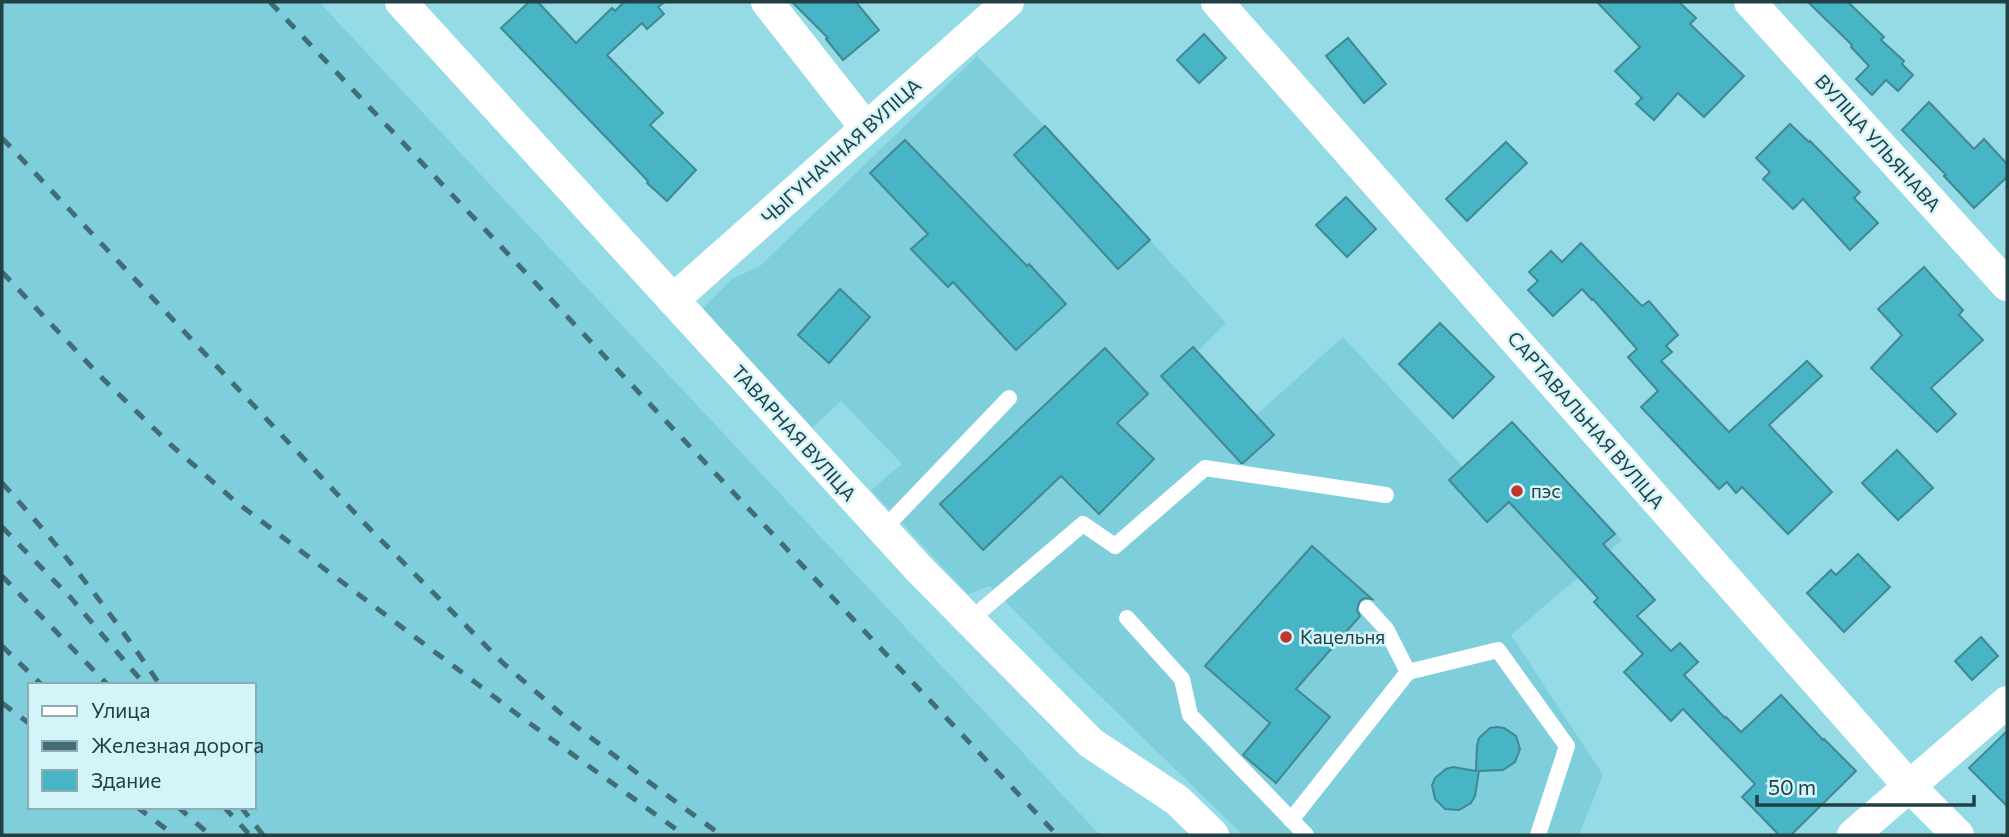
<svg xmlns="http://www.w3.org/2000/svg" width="2009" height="837" viewBox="0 0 2009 837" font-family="Commissioner,sans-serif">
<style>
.built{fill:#7fcedb;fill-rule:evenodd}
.building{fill:#47b5c5;stroke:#428892;stroke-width:2}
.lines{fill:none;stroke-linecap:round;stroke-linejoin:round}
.lane{stroke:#fff;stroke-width:16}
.street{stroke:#fff;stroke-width:32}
.rail{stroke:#436d74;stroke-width:5;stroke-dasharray:12 12;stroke-linecap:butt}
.poi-dot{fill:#c3352c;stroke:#d3f5fa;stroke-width:2.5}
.labels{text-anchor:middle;stroke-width:5;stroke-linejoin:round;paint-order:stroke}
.street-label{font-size:19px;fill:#223f44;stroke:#d3f5fa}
.poi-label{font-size:19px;fill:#223f44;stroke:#d3f5fa;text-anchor:start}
</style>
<rect width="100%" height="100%" fill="#94dbe6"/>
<!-- built -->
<g class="built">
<path d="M2 2H319L1100 835H2ZM30 685H254V807H30Z"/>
<path d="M977 56 1045 126 1226 323 1197 352 1255 416 1343 337 1463 467 1512 422 1622 540 1511 635 1603 775 1579 835H1243L1065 662 990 586 968 594 871 490 902 464 841 401 812 428 702 309 732 279 760 266Z"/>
</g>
<!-- building -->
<g class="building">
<path d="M529 2H538L576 43 612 8 615 11 623 3 621 2H665L658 7 664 14 647 29 642 23 607 55 663 113 650 125 696 170 667 201 647 183 648 181 501 28Z"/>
<path d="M792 2H856L879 30 843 60 826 39 828 38Z"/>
<path d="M1597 2H1679L1696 18 1690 24 1744 76 1704 117 1678 93 1654 120 1636 104 1642 98 1615 71 1640 47Z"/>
<path d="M1808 2H1848L1884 37 1881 40 1904 61 1902 64 1913 75 1898 91 1886 80 1872 95 1856 79 1869 66 1851 47 1852 45Z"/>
<path d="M1204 34 1226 58 1199 83 1177 60Z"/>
<path d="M1348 38 1386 84 1364 103 1326 56Z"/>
<path d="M1929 102 1974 149 1984 139 2007 164V177L1974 208 1944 176 1946 175 1902 130Z"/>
<path d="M1790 124 1809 142 1810 141 1860 192 1854 198 1878 223 1850 250 1803 199 1793 209 1763 179 1770 172 1756 158Z"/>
<path d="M1045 126 1150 240 1118 269 1014 155Z"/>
<path d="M905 140 1027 266 1029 264 1066 304 1016 350 953 282 948 287 911 249 928 234 870 173Z"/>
<path d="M1506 142 1527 163 1467 221 1446 199Z"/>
<path d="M1346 197 1376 229 1347 257 1316 225Z"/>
<path d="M1581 243 1642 306 1649 301 1678 335 1666 346 1672 352 1661 361 1729 432 1807 361 1822 376 1769 425 1832 492 1788 534 1742 487 1736 493 1727 482 1719 489 1641 407 1658 391 1628 357 1637 349 1593 299 1592 300 1582 289 1553 316 1528 290 1538 281 1529 272 1551 251 1562 262Z"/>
<path d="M1924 267 1963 310 1959 315 1983 340 1931 388 1956 414 1937 432 1871 368 1902 335 1878 309Z"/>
<path d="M840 289 870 317 829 363 798 335Z"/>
<path d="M1440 323 1494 377 1453 418 1399 364Z"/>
<path d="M1193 347 1274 435 1243 463H1241L1161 376Z"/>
<path d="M1105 348 1148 394 1117 423 1154 459 1099 514 1061 476 983 550 940 504Z"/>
<path d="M1512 422 1615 534 1603 544 1655 600 1637 616 1671 651 1680 643 1698 662 1684 675 1725 718 1726 717 1741 732 1781 695 1823 740 1824 739 1856 771 1791 835H1779L1742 797 1755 784 1683 709 1671 721 1624 672 1643 654 1594 602 1598 598 1509 502 1487 522 1449 480Z"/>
<path d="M1897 450 1933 488 1898 520 1862 483Z"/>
<path d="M1312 546 1372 599 1365 598 1360 601 1357 610 1360 616 1296 689 1330 717 1276 783 1243 755 1270 723 1205 666Z"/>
<path d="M1858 554 1890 587 1844 632 1807 593 1831 570 1836 575Z"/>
<path d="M1981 637 1998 656 1972 680 1955 661Z"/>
<path d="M1497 727 1504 728 1516 736 1520 749 1515 762 1503 770 1479 771 1475 796 1471 803 1459 810 1445 809 1435 799 1432 785 1435 778 1446 769 1453 767 1476 771 1477 745 1479 738 1490 728Z"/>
<path d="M2007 731V806L1969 768Z"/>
</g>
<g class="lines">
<!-- lane -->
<g class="lane">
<path d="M882 528 896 516 1009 398"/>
<path d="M1127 618 1182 679 1190 715 1306 835"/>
<path d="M970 620 1083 524 1115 546 1205 468 1386 495"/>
<path d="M1408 672 1498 650 1567 746 1538 835"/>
<path d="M1291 820 1408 672 1386 629 1367 608"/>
</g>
<!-- street -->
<g class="street">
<path d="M401 2 920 570 1091 743 1177 800 1213 835"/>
<path d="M767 2 866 128"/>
<path d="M1217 2 1909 786 1958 835"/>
<path d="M1750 2 2007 285"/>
<path d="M673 300 1008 2"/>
<path d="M1853 835 2007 702"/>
</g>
<!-- rail -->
<g class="rail">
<path d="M270 2 1057 835"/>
<path d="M2 138 370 529 504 664 573 724 649 782 721 835"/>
<path d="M2 272 100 376 171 445 236 502 521 717 684 835"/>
<path d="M2 483C60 546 112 614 160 685"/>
<path d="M2 527 71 598 145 685"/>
<path d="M2 576 108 685"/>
<path d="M2 646 42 685"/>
<path d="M2 703 30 724"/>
<path d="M137 807 174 835"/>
<path d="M178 807 210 835"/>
<path d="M224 807 250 835"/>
<path d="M241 807 263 835"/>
</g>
</g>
<!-- markers -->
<g class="poi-dot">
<circle cx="1517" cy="491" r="7"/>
<circle cx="1286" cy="637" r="7"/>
</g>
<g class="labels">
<!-- street labels -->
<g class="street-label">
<text transform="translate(1878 143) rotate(48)" y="7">ВУЛІЦА УЛЬЯНАВА</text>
<text transform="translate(841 151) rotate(-42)" y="7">ЧЫГУНАЧНАЯ ВУЛІЦА</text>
<text transform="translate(1586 420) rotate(49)" y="7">САРТАВАЛЬНАЯ ВУЛІЦА</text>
<text transform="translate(794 433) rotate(48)" y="7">ТАВАРНАЯ ВУЛІЦА</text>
</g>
<!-- poi labels -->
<g class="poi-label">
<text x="1531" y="498">пэс</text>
<text x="1300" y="644">Кацельня</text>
</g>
</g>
<!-- border -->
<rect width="2009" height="837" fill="none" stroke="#223f44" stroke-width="7"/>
<!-- legend -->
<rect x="28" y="683" width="228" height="126" fill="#d3f5fa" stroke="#8cacb1" stroke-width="2"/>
<rect x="42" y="706" width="35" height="10" fill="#ffffff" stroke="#8cacb1" stroke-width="2"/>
<text x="91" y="718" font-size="21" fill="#223f44">Улица</text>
<rect x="42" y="741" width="35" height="10" fill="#436d74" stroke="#8cacb1" stroke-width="2"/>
<text x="91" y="753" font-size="21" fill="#223f44">Железная дорога</text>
<rect x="42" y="770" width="35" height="21" fill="#47b5c5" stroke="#8cacb1" stroke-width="2"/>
<text x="91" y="788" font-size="21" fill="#223f44">Здание</text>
<!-- scale -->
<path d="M1757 795v10h217v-10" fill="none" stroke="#223f44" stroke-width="3.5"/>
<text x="1768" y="795" font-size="21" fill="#223f44" stroke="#d3f5fa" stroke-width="5" paint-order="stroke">50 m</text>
</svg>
